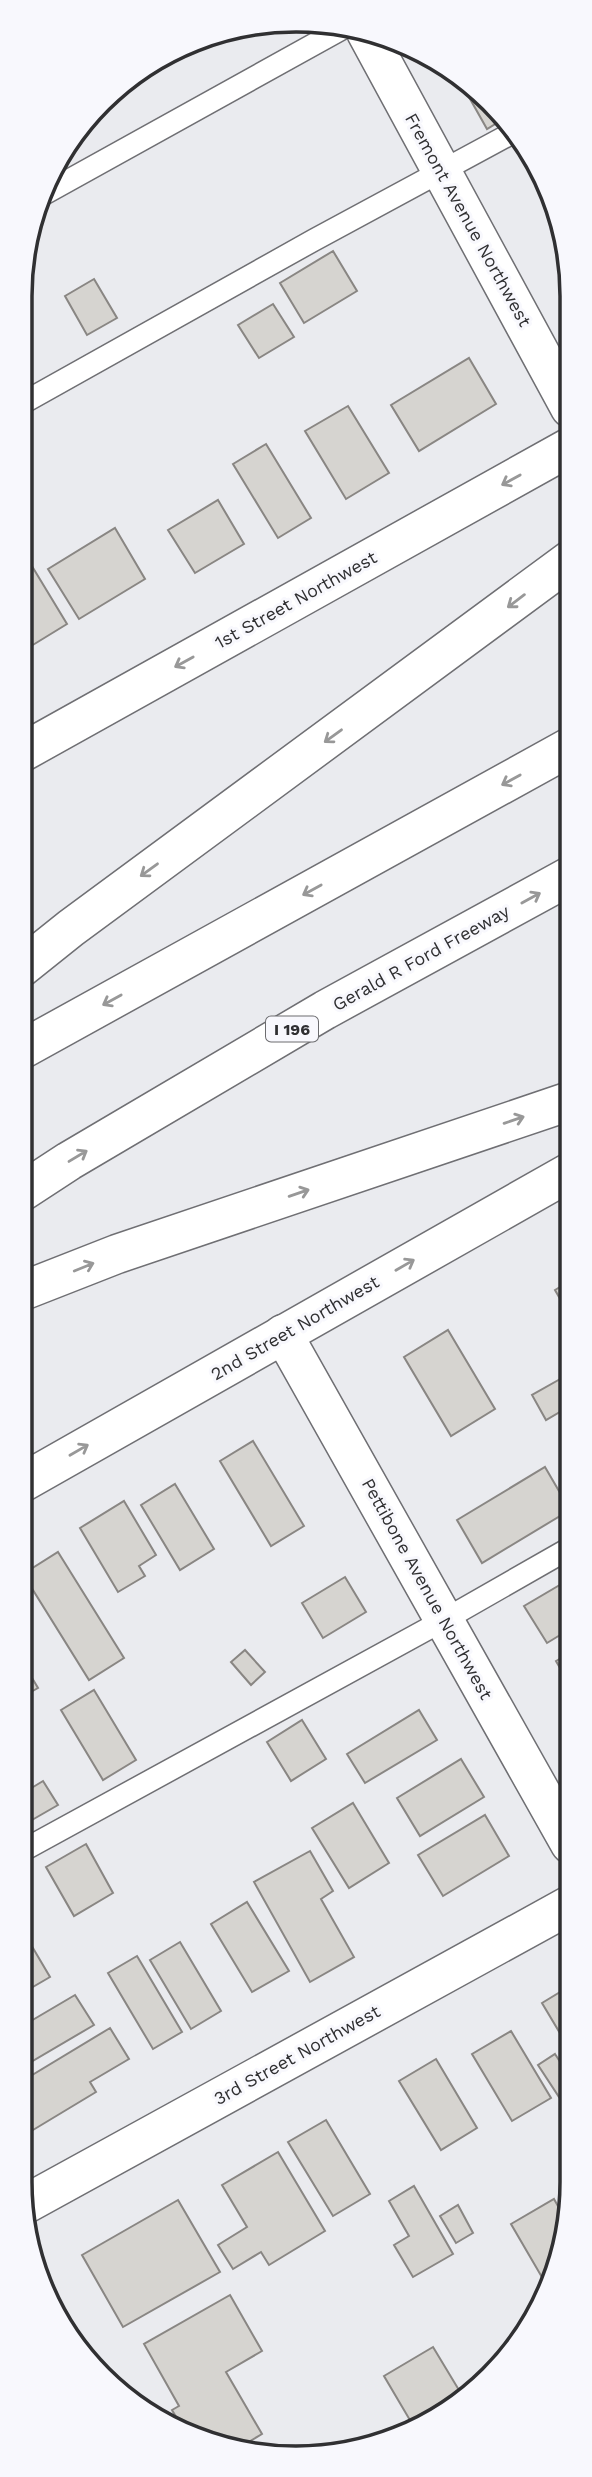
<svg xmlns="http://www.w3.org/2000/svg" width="592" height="2477" viewBox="0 0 592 2477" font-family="'Work Sans',sans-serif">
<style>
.building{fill:#d6d4d0;stroke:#898683;stroke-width:2}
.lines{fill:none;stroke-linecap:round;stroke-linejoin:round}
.service-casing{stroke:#6f6f73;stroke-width:24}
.minor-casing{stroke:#6f6f73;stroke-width:41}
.tertiary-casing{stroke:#6f6f73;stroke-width:41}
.motorway-casing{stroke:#6f6f73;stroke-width:41}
.service{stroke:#fff;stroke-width:21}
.minor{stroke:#fff;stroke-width:38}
.tertiary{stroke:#fff;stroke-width:38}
.motorway{stroke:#fff;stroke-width:38}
.oneway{stroke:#989898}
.labels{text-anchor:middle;stroke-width:6;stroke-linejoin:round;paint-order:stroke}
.shield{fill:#f8f8fd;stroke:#6c6c6f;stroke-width:2}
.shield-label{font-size:16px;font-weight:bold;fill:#303032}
.street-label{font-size:18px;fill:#303032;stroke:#f8f8fd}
.rim{fill:none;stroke:#303032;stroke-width:3.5}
</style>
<rect width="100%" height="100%" fill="#eaebef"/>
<!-- building -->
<g class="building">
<path d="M479 91 492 101 505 118 487 129 469 97Z"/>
<path d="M112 95 116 103 93 116Z"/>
<path d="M524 146 544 174 549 189 544 192 518 149Z"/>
<path d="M333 251 357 291 304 323 280 283Z"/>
<path d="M94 279 117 318 87 335 65 296Z"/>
<path d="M273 304 294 337 259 358 238 325Z"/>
<path d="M469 358 496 404 419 451 391 405Z"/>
<path d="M348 406 389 473 346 499 305 431Z"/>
<path d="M266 444 311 518 278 538 233 464Z"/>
<path d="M218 500 244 544 195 573 168 530Z"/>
<path d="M115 528 145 579 79 619 48 569Z"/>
<path d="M21 548 67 624 23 651 21 648Z"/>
<path d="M570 1281V1316L555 1290Z"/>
<path d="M448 1330 495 1409 451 1436 404 1357Z"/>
<path d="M562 1378 570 1392V1406L546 1420 532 1395Z"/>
<path d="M253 1441 304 1526 271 1546 220 1461Z"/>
<path d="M545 1467 570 1510 482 1563 457 1520Z"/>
<path d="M175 1484 214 1549 180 1570 141 1505Z"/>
<path d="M124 1501 156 1555 139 1566 145 1576 118 1592 80 1528Z"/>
<path d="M58 1552 124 1658 89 1680 23 1574Z"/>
<path d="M345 1577 366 1612 323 1638 302 1603Z"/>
<path d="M570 1579V1629L547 1643 524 1606Z"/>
<path d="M245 1650 265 1672 251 1685 231 1662Z"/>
<path d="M570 1653V1685L556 1661Z"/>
<path d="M20 1658 38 1688 20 1698Z"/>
<path d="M94 1690 136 1760 103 1780 61 1710Z"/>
<path d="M419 1710 437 1740 365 1783 347 1754Z"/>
<path d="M302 1720 326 1759 291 1781 267 1742Z"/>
<path d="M461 1759 484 1797 420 1836 397 1798Z"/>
<path d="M43 1781 58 1805 25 1824 20 1815V1795Z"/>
<path d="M353 1803 389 1863 349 1888 312 1828Z"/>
<path d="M485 1815 509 1856 443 1896 418 1855Z"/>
<path d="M86 1844 113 1893 74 1916 46 1867Z"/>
<path d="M310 1851 333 1891 321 1899 354 1957 310 1982 254 1882Z"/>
<path d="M247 1902 289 1971 252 1992 211 1924Z"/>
<path d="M180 1942 221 2011 191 2029 150 1960Z"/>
<path d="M30 1943 50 1977 19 1995 20 1949Z"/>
<path d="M137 1956 182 2032 153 2049 108 1973Z"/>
<path d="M570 1986V2050L542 2003Z"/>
<path d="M75 1995 94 2025 19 2069V2028Z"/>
<path d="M110 2028 129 2059 90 2082 96 2092 33 2130 19 2108V2083Z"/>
<path d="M511 2031 551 2098 512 2121 472 2054Z"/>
<path d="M555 2054 570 2077V2089L559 2097 538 2065Z"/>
<path d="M436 2059 477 2128 441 2150 399 2081Z"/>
<path d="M570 2092V2116L560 2098Z"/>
<path d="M326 2120 370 2194 333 2216 288 2142Z"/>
<path d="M278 2152 325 2231 269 2265 261 2252 233 2269 218 2245 247 2227 222 2185Z"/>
<path d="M414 2186 453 2254 413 2277 394 2245 409 2236 389 2201Z"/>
<path d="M554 2199 568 2224 551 2275 543 2279 511 2224Z"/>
<path d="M178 2200 220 2272 123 2327 82 2255Z"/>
<path d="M458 2205 473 2233 456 2243 440 2216Z"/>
<path d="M230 2295 262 2351 226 2372 262 2434 240 2447 185 2432 172 2410 179 2406 144 2344Z"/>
<path d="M433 2347 465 2400 414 2427 384 2376Z"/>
</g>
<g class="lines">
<!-- service casing -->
<g class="service-casing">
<g id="service">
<path d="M44 194 347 26"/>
<path d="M21 404 314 240 514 132"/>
<path d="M20 1852 444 1620 570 1548"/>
</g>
</g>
<!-- minor casing -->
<g class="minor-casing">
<g id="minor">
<path d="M366 32 570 408"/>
<path d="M283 1334 570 1844"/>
<path d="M24 2205 570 1905"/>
</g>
</g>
<!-- tertiary casing -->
<g class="tertiary-casing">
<g id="tertiary">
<path d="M21 753 570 447"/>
<path d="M20 1484 570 1172"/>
</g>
</g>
<!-- motorway casing -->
<g class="motorway-casing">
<g id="motorway">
<path d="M21 968 71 928 570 560"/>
<path d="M21 1050 570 747"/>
<path d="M20 1193 69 1161 325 1010 570 876"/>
<path d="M20 1292 117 1254 570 1101"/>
</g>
</g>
<!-- service -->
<use href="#service" class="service"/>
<!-- minor -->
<use href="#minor" class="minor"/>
<!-- tertiary -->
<use href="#tertiary" class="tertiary"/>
<!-- motorway -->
<use href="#motorway" class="motorway"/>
</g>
<!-- one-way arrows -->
<defs><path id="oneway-shaft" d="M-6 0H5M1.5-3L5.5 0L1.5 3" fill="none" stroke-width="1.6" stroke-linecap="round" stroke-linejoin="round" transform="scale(1.75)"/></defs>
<g class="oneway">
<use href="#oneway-shaft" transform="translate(511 480) rotate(151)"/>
<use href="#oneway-shaft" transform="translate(516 601) rotate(143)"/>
<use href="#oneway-shaft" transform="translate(184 662) rotate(151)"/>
<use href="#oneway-shaft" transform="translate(333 736) rotate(144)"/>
<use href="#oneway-shaft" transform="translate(511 780) rotate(151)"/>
<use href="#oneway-shaft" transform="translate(149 870) rotate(144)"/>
<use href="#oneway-shaft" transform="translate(312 890) rotate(151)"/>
<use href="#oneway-shaft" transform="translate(531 898) rotate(-29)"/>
<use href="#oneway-shaft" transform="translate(112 1000) rotate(151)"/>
<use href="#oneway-shaft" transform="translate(514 1120) rotate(-19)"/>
<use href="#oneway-shaft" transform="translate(78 1156) rotate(-31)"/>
<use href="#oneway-shaft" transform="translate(299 1193) rotate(-19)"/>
<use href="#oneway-shaft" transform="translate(405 1265) rotate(-30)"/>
<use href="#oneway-shaft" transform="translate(84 1267) rotate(-22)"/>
<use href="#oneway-shaft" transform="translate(79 1450) rotate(-30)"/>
</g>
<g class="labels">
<!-- shield labels -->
<rect class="shield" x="266" y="1016.5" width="52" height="25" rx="5"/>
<g class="shield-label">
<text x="292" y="1035">I 196</text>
</g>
<!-- street labels -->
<g class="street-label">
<text transform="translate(468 220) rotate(61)" y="6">Fremont Avenue Northwest</text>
<text transform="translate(296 600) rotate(-29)" y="6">1st Street Northwest</text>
<text transform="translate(421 958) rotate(-29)" y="6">Gerald R Ford Freeway</text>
<text transform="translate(295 1328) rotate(-30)" y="6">2nd Street Northwest</text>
<text transform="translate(427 1589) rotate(61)" y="6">Pettibone Avenue Northwest</text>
<text transform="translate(297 2055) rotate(-29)" y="6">3rd Street Northwest</text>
</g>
</g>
<!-- crop -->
<path d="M0 0H592V2477H0ZM296 32H296A264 264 0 0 1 560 296V2182A264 264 0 0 1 296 2446H296A264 264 0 0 1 32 2182V296A264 264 0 0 1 296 32Z" fill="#f8f8fd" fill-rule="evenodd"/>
<path class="rim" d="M296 32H296A264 264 0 0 1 560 296V2182A264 264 0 0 1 296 2446H296A264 264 0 0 1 32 2182V296A264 264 0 0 1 296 32Z"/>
</svg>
